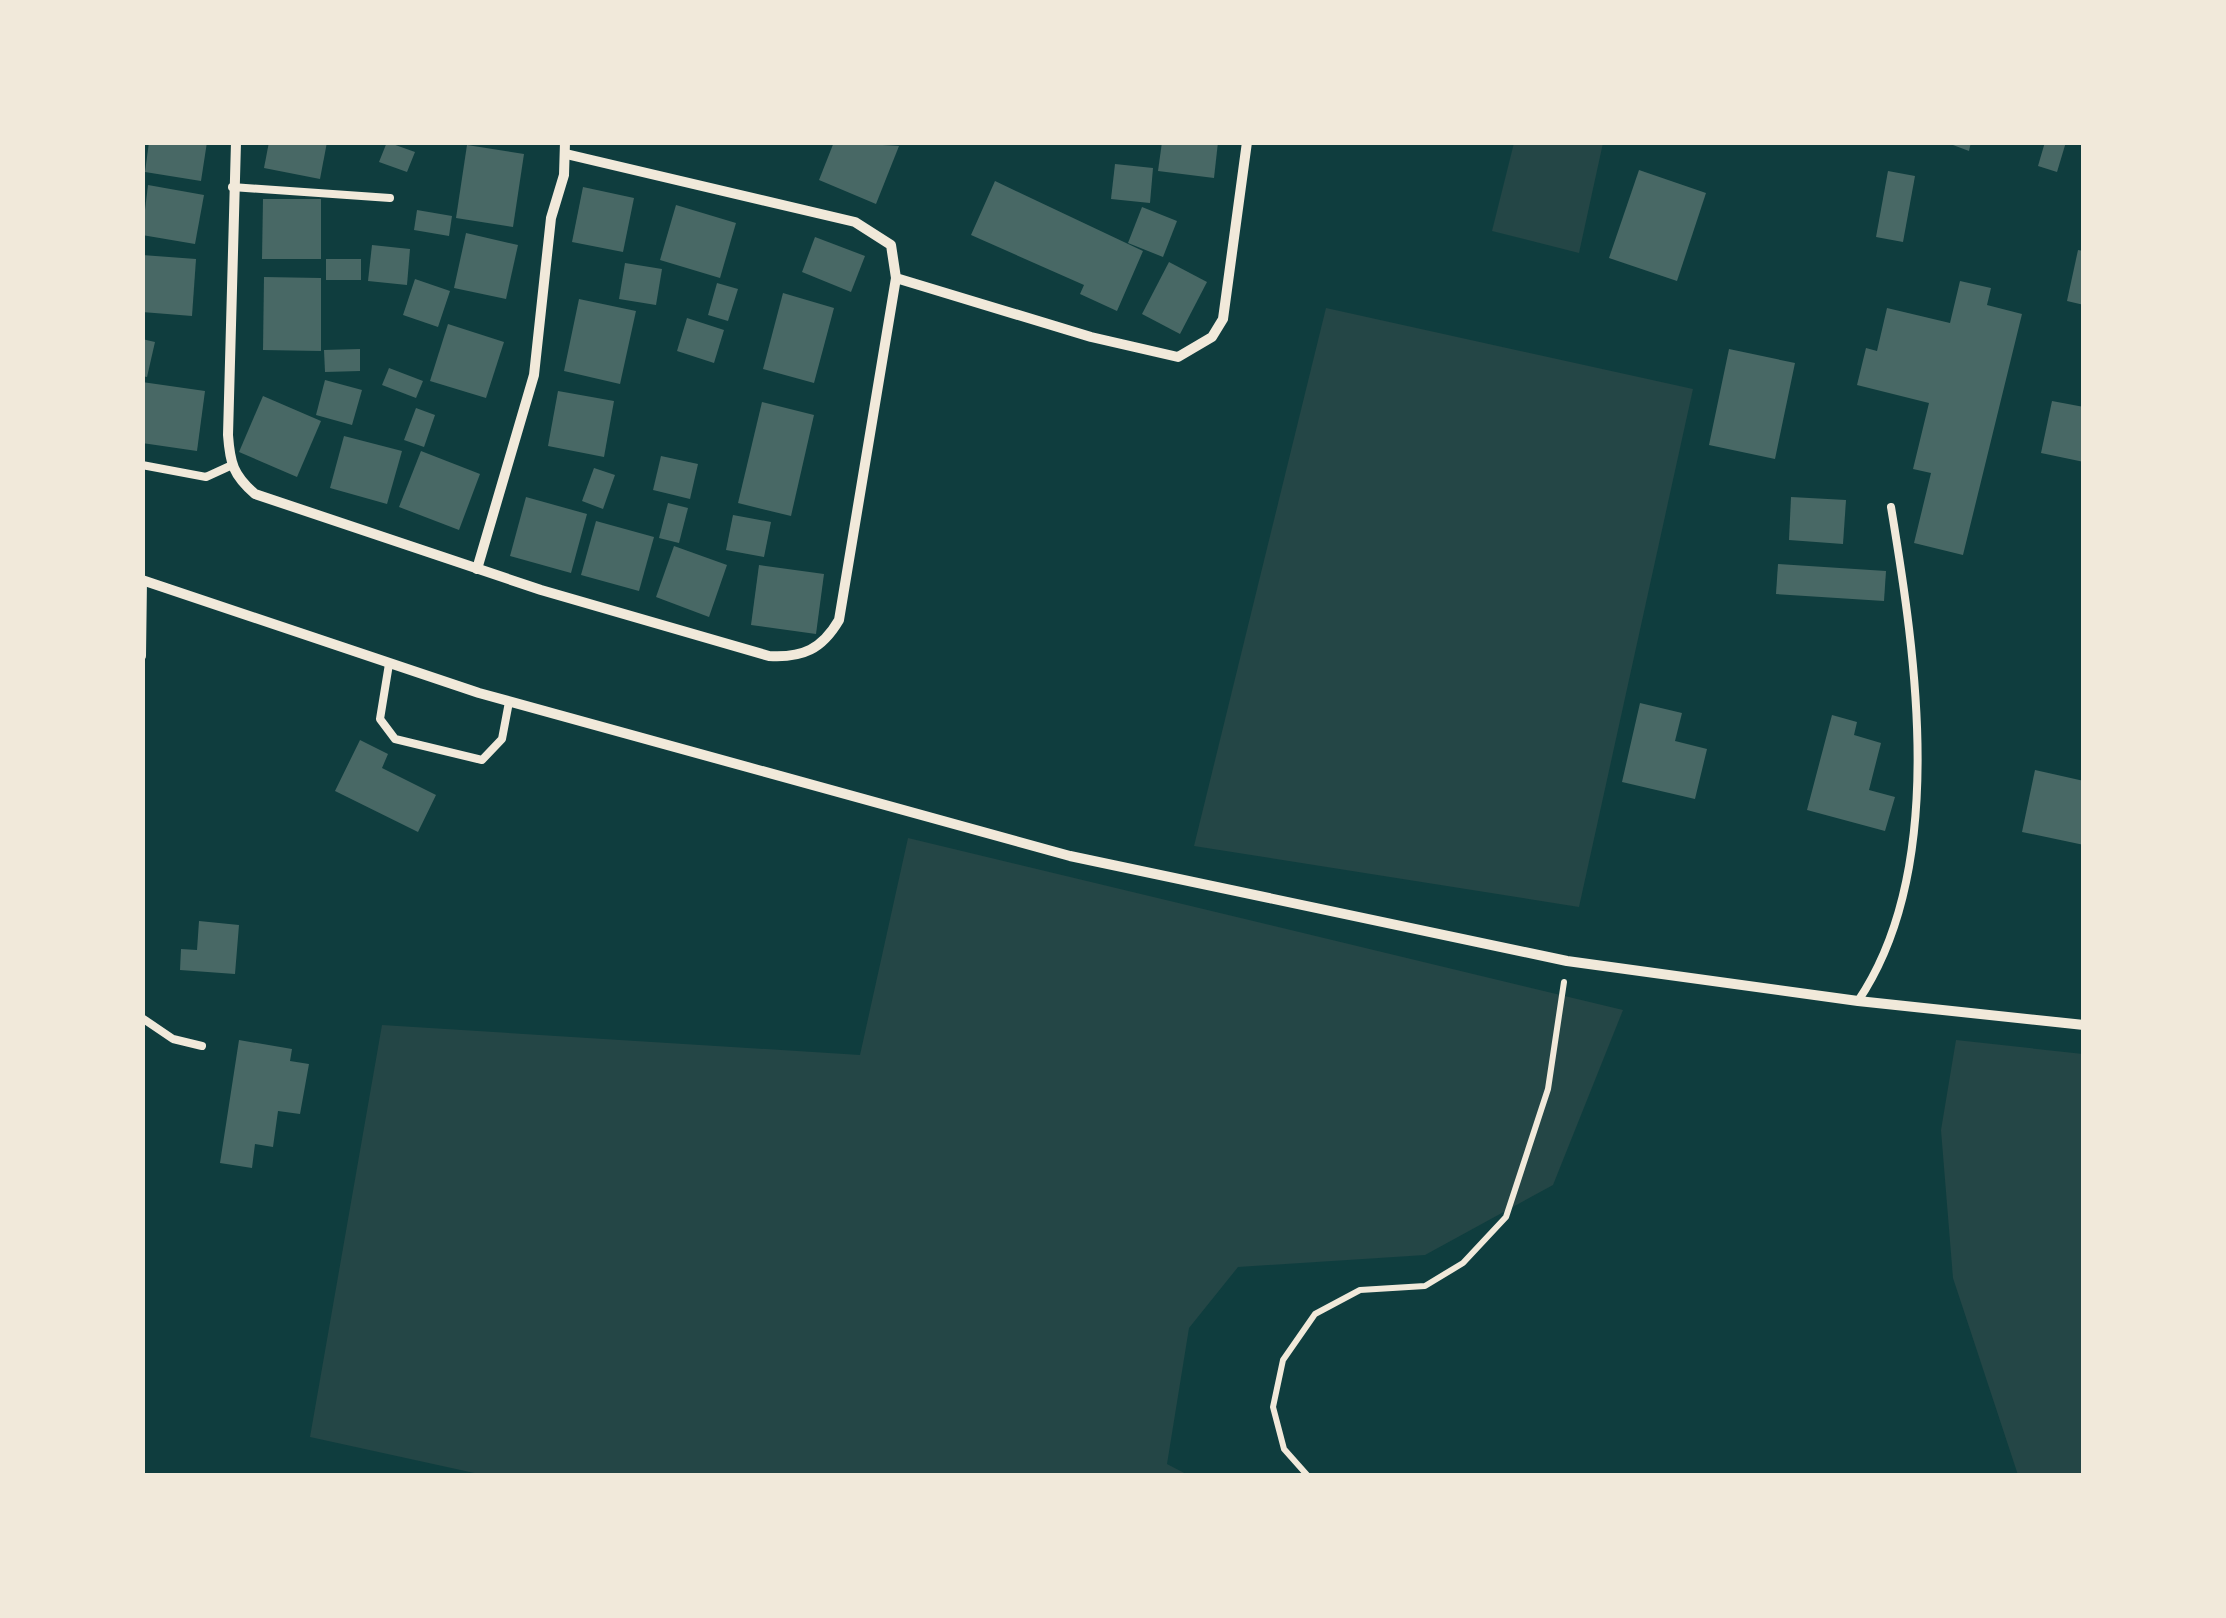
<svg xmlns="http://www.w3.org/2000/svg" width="2226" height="1618" viewBox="0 0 2226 1618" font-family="Montserrat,sans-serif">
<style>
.green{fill:#244646}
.building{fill:#486865}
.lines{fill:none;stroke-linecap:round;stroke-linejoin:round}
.path{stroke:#f1e9da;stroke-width:6}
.service{stroke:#f1e9da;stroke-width:8}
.minor{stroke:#f1e9da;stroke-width:10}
</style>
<rect width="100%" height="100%" fill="#0f3d3e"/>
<!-- green -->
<g class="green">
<path d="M1514 143H1603L1579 253 1492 231Z"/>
<path d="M1326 308 1693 389 1579 907 1194 846Z"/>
<path d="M908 838 1623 1010 1553 1185 1425 1255 1238 1267 1189 1328 1167 1464 1188 1475 488 1476 310 1437 382 1025 860 1055Z"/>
<path d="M1956 1040 2083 1054V1475H2018L1953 1278 1941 1130Z"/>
</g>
<!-- building -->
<g class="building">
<path d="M149 142H207L201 181 145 172Z"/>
<path d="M269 142H327L320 179 264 168Z"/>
<path d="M387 142 415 152 407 172 379 162Z"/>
<path d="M834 142 899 146 876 204 819 180Z"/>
<path d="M1162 142H1218L1214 178 1158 171Z"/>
<path d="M1945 142H1971L1969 151Z"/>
<path d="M2045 142H2066L2057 172 2038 166Z"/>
<path d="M467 145 524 154 513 227 456 218Z"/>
<path d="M1115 164 1153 168 1150 203 1111 199Z"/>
<path d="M1639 170 1706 193 1677 281 1609 258Z"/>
<path d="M1888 171 1915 176 1903 242 1876 237Z"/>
<path d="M995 181 1143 251 1117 311 1080 294 1084 285 971 235Z"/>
<path d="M148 185 204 195 195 244 142 235Z"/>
<path d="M583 187 634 198 623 252 572 242Z"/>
<path d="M263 199H321V259H262Z"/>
<path d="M676 205 736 223 720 278 660 260Z"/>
<path d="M1142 207 1177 221 1163 257 1128 243Z"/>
<path d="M417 210 452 216 449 236 414 230Z"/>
<path d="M466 233 518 245 506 299 454 288Z"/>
<path d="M815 237 865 256 851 292 802 272Z"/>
<path d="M372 245 410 249 407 285 368 281Z"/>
<path d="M2078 250 2084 251V305L2067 301Z"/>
<path d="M142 255 196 259 192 316 142 312Z"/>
<rect x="326" y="259" width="35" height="21"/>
<path d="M1169 262 1207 282 1180 334 1142 314Z"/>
<path d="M625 263 662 269 656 305 619 299Z"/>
<path d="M264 277 321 278V351L263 350Z"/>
<path d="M415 279 450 291 438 327 403 315Z"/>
<path d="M1960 281 1991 288 1987 305 2022 314 1963 555 1914 543 1931 473 1913 469 1929 403 1857 385 1866 348 1877 351 1887 308 1950 323Z"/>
<path d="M717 283 738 289 728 321 708 315Z"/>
<path d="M783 293 834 308 814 383 763 369Z"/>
<path d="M579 299 636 311 620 384 564 371Z"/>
<path d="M687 318 724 330 714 363 677 351Z"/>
<path d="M448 324 504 342 486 398 430 381Z"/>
<path d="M142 339 155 342 147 377 142 376Z"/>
<path d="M360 349V371L325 372 324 350Z"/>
<path d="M1729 349 1795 363 1775 459 1709 445Z"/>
<path d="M389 368 423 381 416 398 382 385Z"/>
<path d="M325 380 362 390 352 425 316 415Z"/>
<path d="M142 382 205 391 197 451 142 443Z"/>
<path d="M558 391 614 401 604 457 548 446Z"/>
<path d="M263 396 321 421 297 477 239 452Z"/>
<path d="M2052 401 2084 407V462L2041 453Z"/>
<path d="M762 402 814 415 791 516 738 503Z"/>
<path d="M416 408 435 415 424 447 404 440Z"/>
<path d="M344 436 402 451 387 504 330 488Z"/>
<path d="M421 451 480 474 459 530 399 507Z"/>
<path d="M661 456 698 464 690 499 653 490Z"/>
<path d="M594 468 615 475 603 509 582 501Z"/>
<path d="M526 497 587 514 571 573 510 556Z"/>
<path d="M1791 497 1846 500 1843 544 1789 540Z"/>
<path d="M668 503 688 508 679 543 659 538Z"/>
<path d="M733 515 771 522 764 557 726 550Z"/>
<path d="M596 521 654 537 639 591 581 575Z"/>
<path d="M674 546 727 565 709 617 656 597Z"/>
<path d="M1778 564 1886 571 1884 601 1776 594Z"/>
<path d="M759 565 824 574 816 634 751 625Z"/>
<path d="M1640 703 1682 713 1675 741 1707 749 1695 799 1622 782Z"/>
<path d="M1832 715 1857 722 1854 735 1881 743 1869 790 1895 797 1885 831 1807 810Z"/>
<path d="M360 740 388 754 382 768 436 795 418 832 335 791Z"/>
<path d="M2035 770 2084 781V845L2022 832Z"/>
<path d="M199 921 239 925 235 974 180 970 181 949 197 950Z"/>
<path d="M239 1040 292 1049 290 1061 309 1064 300 1114 278 1111 273 1147 255 1144 252 1168 220 1163Z"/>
</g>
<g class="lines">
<!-- path -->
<path class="path" d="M1308 1476 1284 1449 1273 1407 1283 1360 1315 1314 1360 1290 1425 1286 1463 1263 1506 1217 1548 1089 1564 982"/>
<!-- service -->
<g class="service">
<path d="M232 187 390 198"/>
<path d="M142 465 206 477 230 466"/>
<path d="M142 656 143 580"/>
<path d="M389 664 380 719 395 739 482 760 502 739 509 702"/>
<path d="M1858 1001C1948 868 1916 657 1891 507"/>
<path d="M142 1018 173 1039 202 1046"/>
</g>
<!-- minor -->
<g class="minor">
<path d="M236 142 228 435C230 463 233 475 255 494L541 590 769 656C803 658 822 649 839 620L896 278"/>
<path d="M566 154 855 222 891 245 896 278 1091 337 1178 357 1212 337 1223 319 1247 142"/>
<path d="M477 569 534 375 551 218 564 175 565 142"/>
<path d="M142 580 479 693 1070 856 1567 961 1858 1001 2084 1025"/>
</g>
</g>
<!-- border -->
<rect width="2226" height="1618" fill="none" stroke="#f1e9da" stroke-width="290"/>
</svg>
